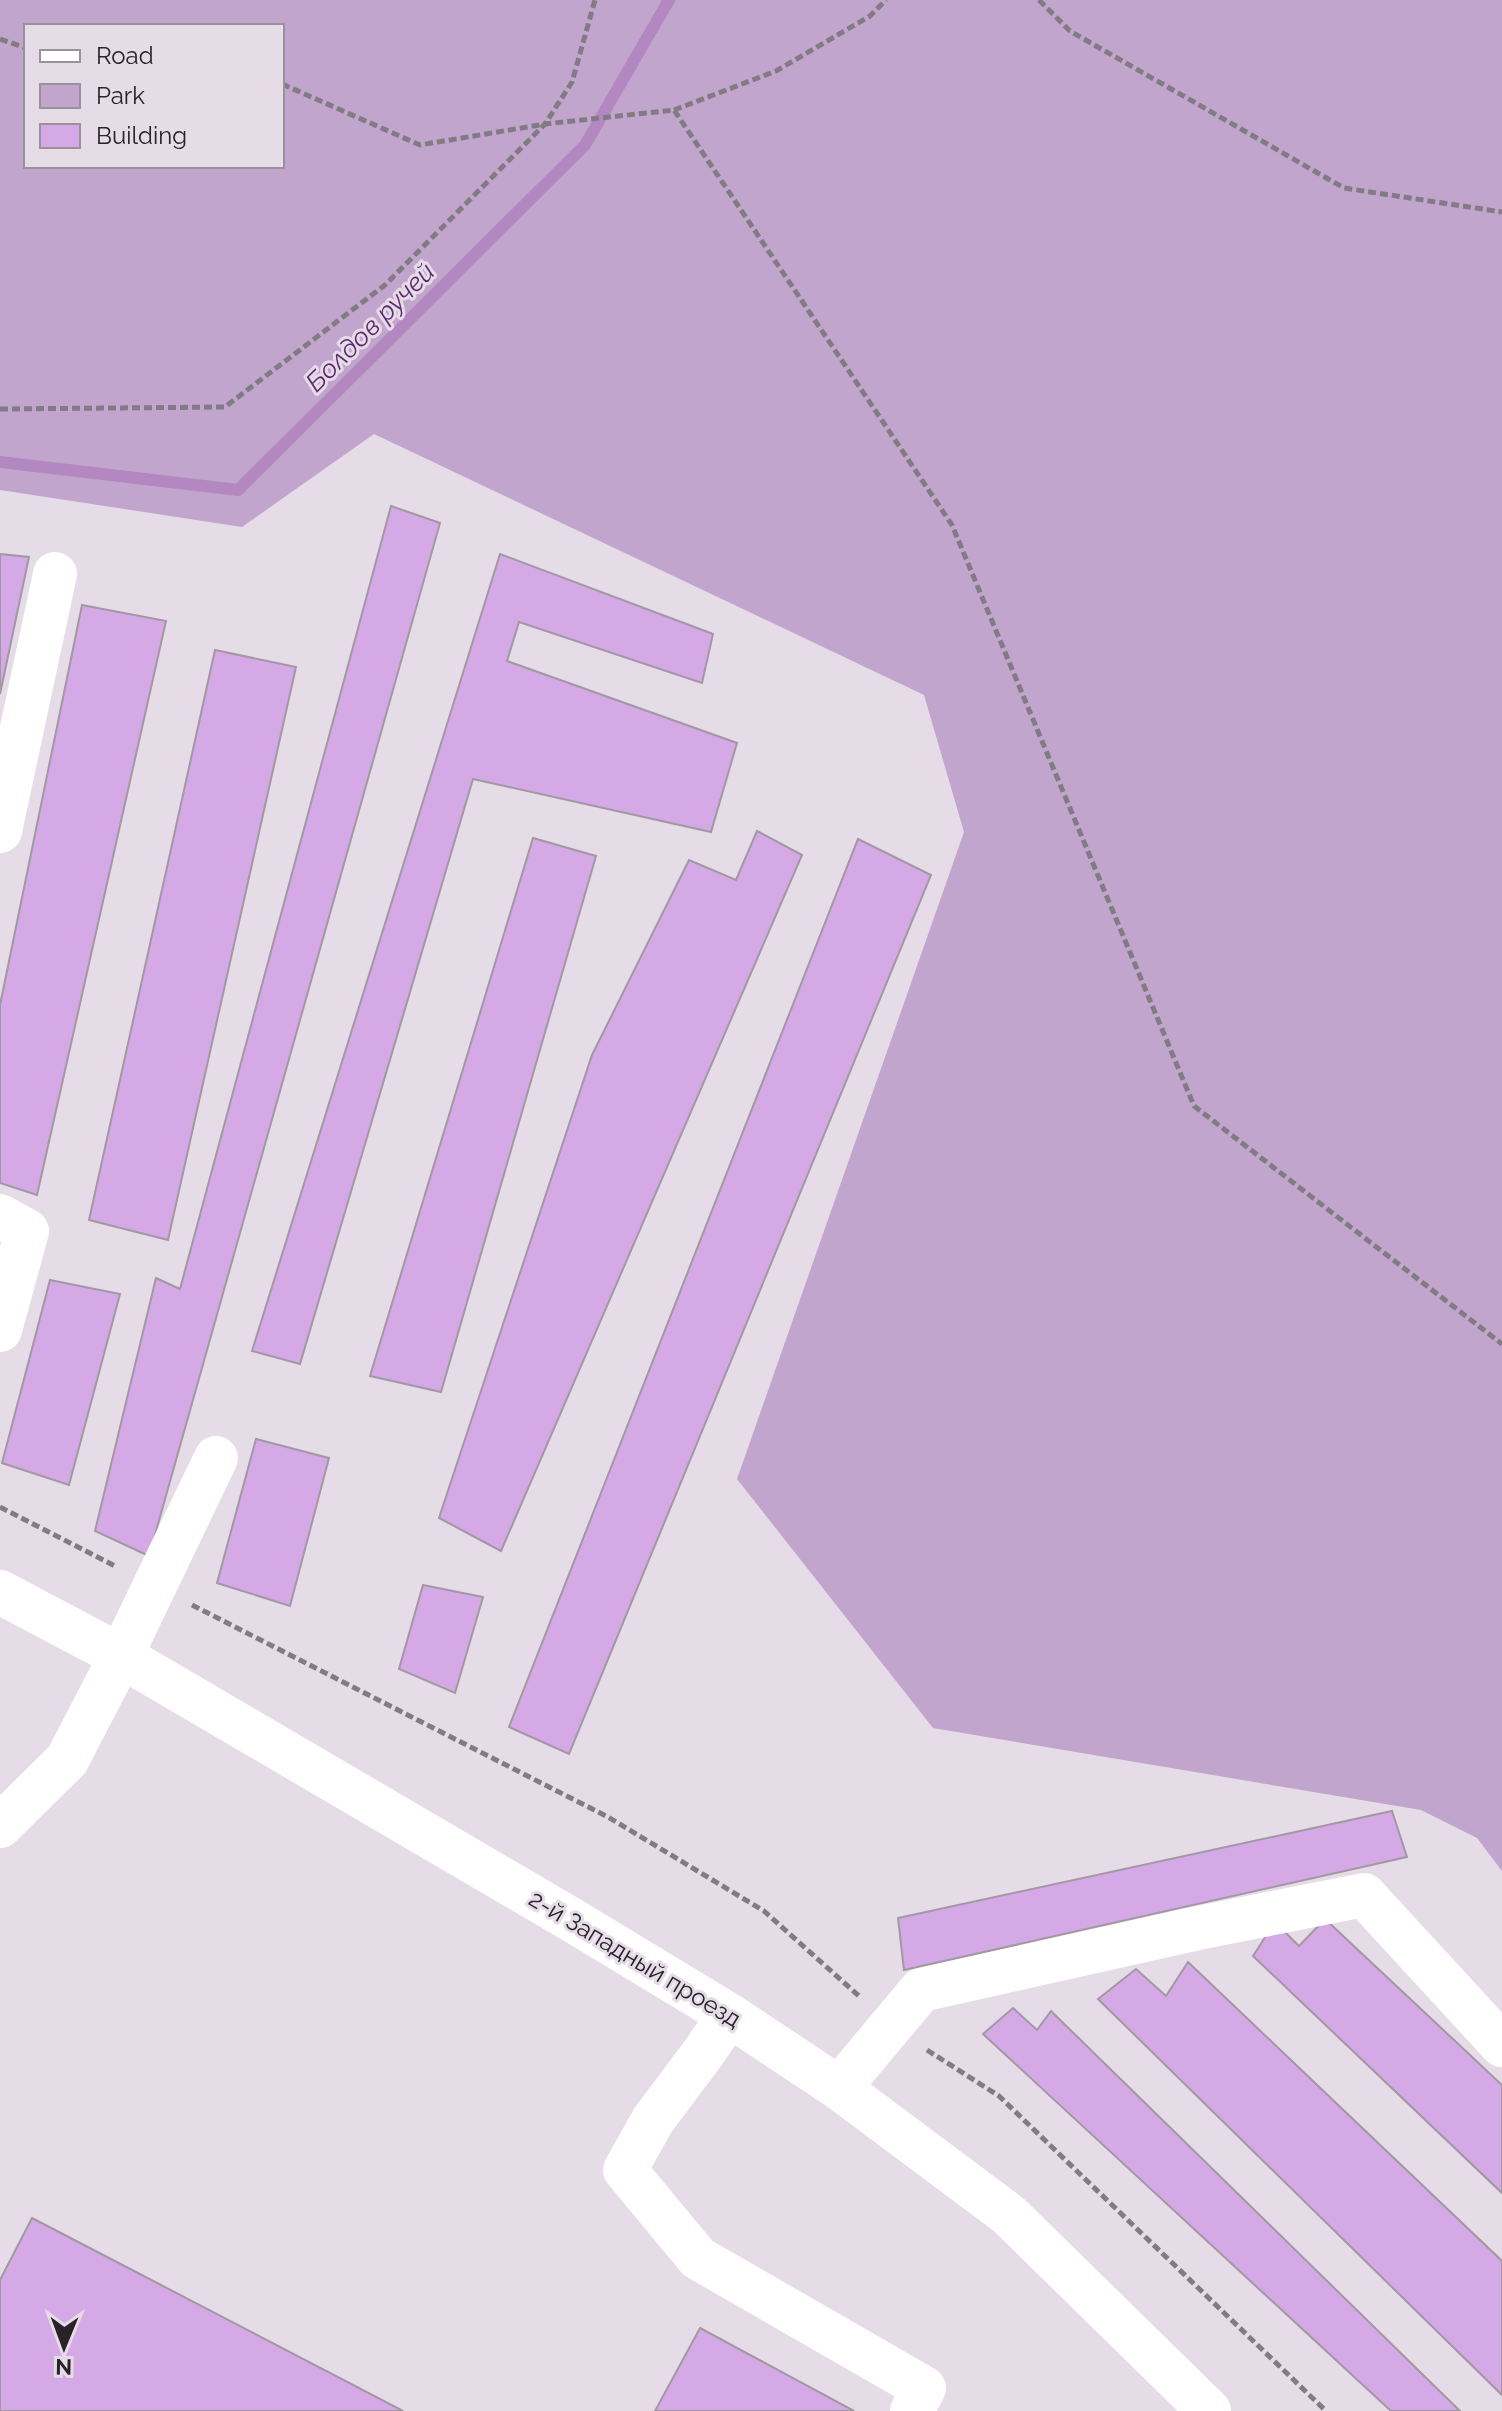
<svg xmlns="http://www.w3.org/2000/svg" width="1502" height="2411" viewBox="0 0 1502 2411" font-family="Raleway,sans-serif">
<style>
.green{fill:#c2a5cc;fill-rule:evenodd}
.lines{fill:none;stroke-linecap:round;stroke-linejoin:round}
.stream{stroke:#b388c1;stroke-width:12}
.building{fill:#d5a9e5;stroke:#a198a4;stroke-width:2}
.path{stroke:#817b83;stroke-width:5;stroke-dasharray:8 4;stroke-linecap:butt}
.minor{stroke:#fff;stroke-width:44}
.labels{text-anchor:middle;stroke-width:6;stroke-linejoin:round;paint-order:stroke}
.street-label{font-size:24px;fill:#272328;stroke:#e5dce8}
.water-label{font-size:26px;font-style:italic;fill:#5f2a70;stroke:#e5dce8}
</style>
<rect width="100%" height="100%" fill="#e5dce8"/>
<!-- green -->
<path class="green" d="M0 0H1502V1871L1477 1838 1421 1810 933 1728 737 1479 964 832 924 695 374 434 242 527 0 490ZM26 26H282V166H26Z"/>
<g class="lines">
<!-- stream -->
<path class="stream" d="M0 462 238 490 585 145 669 0"/>
</g>
<!-- building -->
<g class="building">
<path d="M391 506 440 523 149 1556 95 1531 156 1278 180 1289Z"/>
<path d="M0 554 29 557 0 694Z"/>
<path d="M500 554 713 634 702 683 519 622 507 661 737 743 711 832 473 779 300 1364 252 1351Z"/>
<path d="M82 605 166 621 37 1195 0 1183V1005Z"/>
<path d="M215 650 296 667 168 1240 89 1220Z"/>
<path d="M757 831 802 855 501 1551 439 1518 592 1055 689 860 736 880Z"/>
<path d="M533 838 596 856 441 1392 370 1376Z"/>
<path d="M858 839 931 875 569 1754 509 1727Z"/>
<path d="M50 1280 120 1294 69 1485 2 1463Z"/>
<path d="M256 1439 329 1458 290 1606 217 1583Z"/>
<path d="M423 1585 483 1597 455 1693 399 1669Z"/>
<path d="M1392 1811 1407 1857 904 1970 898 1918Z"/>
<path d="M1325 1919 1502 2085V2193L1253 1956 1275 1922 1299 1946Z"/>
<path d="M1188 1962 1502 2261V2395L1098 1999 1136 1969 1166 1996Z"/>
<path d="M1013 2008 1037 2030 1051 2011 1460 2411H1391L983 2034Z"/>
<path d="M32 2218 136 2272 403 2411H0V2280Z"/>
<path d="M700 2328 854 2411H655Z"/>
</g>
<g class="lines">
<!-- path -->
<g class="path">
<path d="M1039 0 1070 31 1344 188 1502 212"/>
<path d="M0 39 26 48"/>
<path d="M282 84 420 145 545 124 674 110 952 525 1194 1106 1502 1344"/>
<path d="M674 110 776 71 870 16 886 0"/>
<path d="M0 409 225 407 385 285 545 124 572 82 595 0"/>
<path d="M0 1507 115 1566"/>
<path d="M192 1605 608 1817 764 1911 860 1997"/>
<path d="M927 2050 999 2096 1326 2411"/>
</g>
<!-- minor -->
<g class="minor">
<path d="M0 831 55 574"/>
<path d="M0 1216 27 1231 0 1330"/>
<path d="M0 1592 121 1656 572 1920 729 2015 839 2088 1009 2215 1209 2411"/>
<path d="M0 1826 67 1760 121 1656 216 1458"/>
<path d="M729 2015 704 2052 653 2120 625 2170 698 2258 924 2388 912 2411"/>
<path d="M839 2088 921 1990 1198 1928 1364 1895 1502 2045"/>
</g>
</g>
<g class="labels">
<!-- street labels -->
<g class="street-label">
<text transform="translate(635 1959) rotate(31)" y="8">2-й Западный проезд</text>
</g>
<!-- water labels -->
<g class="water-label">
<text transform="translate(370 327) rotate(-45)" y="9">Болдов ручей</text>
</g>
</g>
<!-- legend -->
<rect x="24" y="24" width="260" height="144" fill="#e5dce8" stroke="#99929b" stroke-width="2"/>
<rect x="40" y="50" width="40" height="12" fill="#ffffff" stroke="#99929b" stroke-width="2"/>
<text x="96" y="64" font-size="24" fill="#272328">Road</text>
<rect x="40" y="84" width="40" height="24" fill="#c2a5cc" stroke="#99929b" stroke-width="2"/>
<text x="96" y="104" font-size="24" fill="#272328">Park</text>
<rect x="40" y="124" width="40" height="24" fill="#d5a9e5" stroke="#99929b" stroke-width="2"/>
<text x="96" y="144" font-size="24" fill="#272328">Building</text>
<!-- north arrow -->
<g transform="translate(64 2347) rotate(181)" stroke="#e5dce8" stroke-width="6" paint-order="stroke">
<path d="M0-6L14 30L0 20L-14 30Z" fill="#272328"/>
<text y="-12" font-size="22" font-weight="bold" text-anchor="middle" fill="#272328">N</text>
</g>
</svg>
